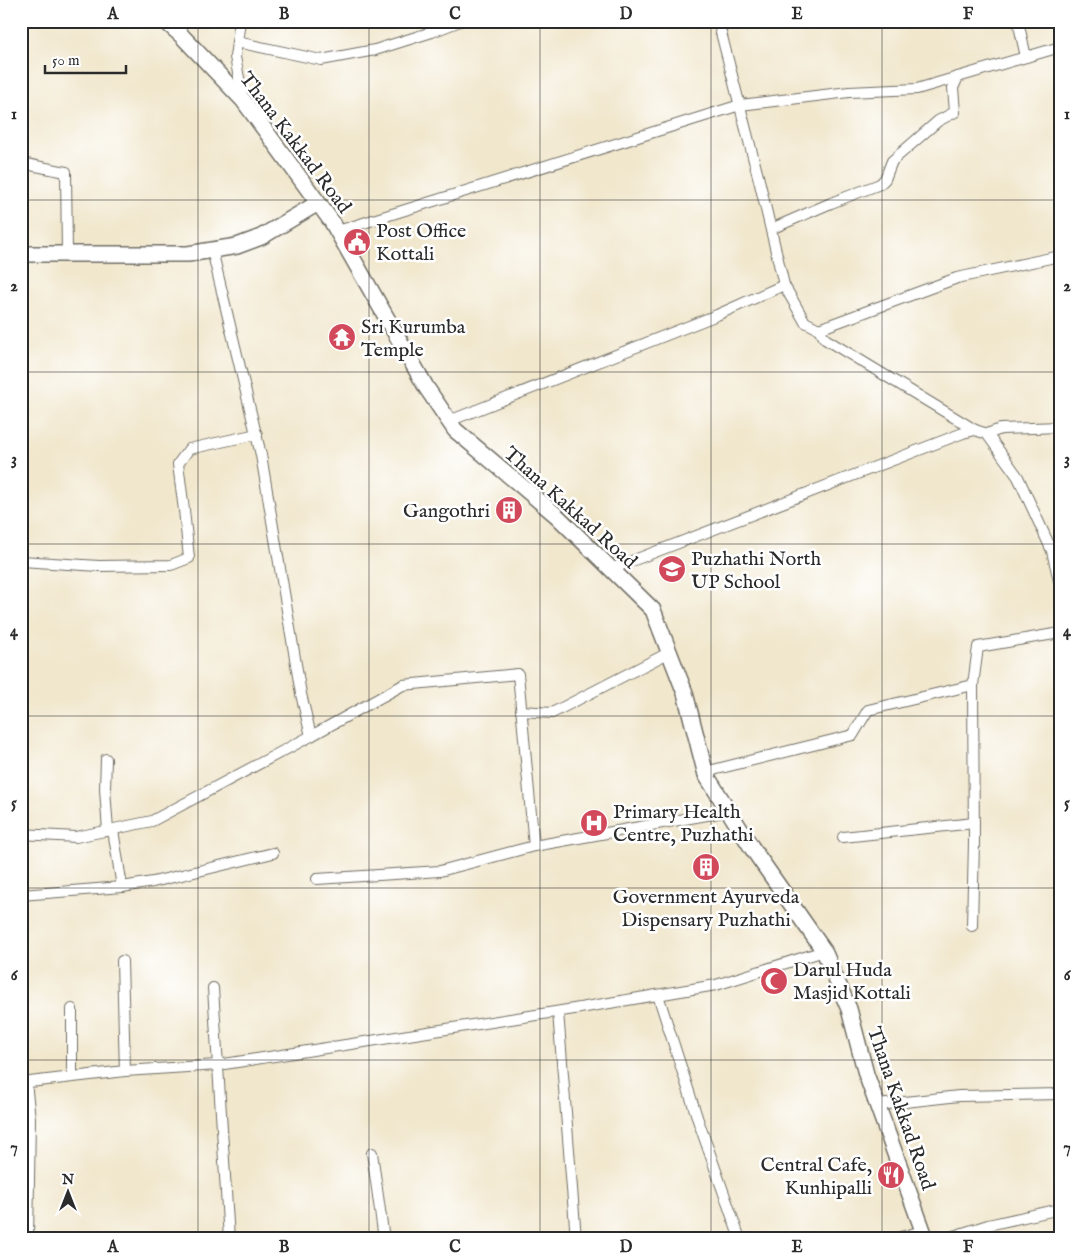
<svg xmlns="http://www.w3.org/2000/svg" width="1081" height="1260" viewBox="0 0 1081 1260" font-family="'IM FELL English',serif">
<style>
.built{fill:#f6cfd8}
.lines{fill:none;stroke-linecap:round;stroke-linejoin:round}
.minor-casing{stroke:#706d64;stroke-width:12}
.secondary-casing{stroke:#706d64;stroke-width:18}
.minor{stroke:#fff;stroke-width:10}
.secondary{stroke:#fff;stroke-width:15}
.grid{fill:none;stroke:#2b2b2b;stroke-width:1;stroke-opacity:0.55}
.labels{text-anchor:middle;stroke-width:5;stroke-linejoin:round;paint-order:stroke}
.street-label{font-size:20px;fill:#2b2b2b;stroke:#fff}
.poi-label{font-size:20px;fill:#2b2b2b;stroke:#fff;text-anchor:start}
.neatline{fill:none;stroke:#2b2b2b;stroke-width:2}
.grid-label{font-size:16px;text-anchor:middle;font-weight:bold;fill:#2b2b2b}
</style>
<rect width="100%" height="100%" fill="#fff"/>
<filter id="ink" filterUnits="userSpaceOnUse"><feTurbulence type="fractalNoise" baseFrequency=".02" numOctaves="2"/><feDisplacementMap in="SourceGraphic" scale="10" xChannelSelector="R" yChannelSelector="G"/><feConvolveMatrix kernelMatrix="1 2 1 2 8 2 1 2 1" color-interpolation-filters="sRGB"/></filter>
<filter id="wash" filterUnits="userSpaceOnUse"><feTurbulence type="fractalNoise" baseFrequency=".0096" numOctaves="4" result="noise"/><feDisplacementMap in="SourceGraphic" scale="20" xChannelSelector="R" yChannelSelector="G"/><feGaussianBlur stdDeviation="1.12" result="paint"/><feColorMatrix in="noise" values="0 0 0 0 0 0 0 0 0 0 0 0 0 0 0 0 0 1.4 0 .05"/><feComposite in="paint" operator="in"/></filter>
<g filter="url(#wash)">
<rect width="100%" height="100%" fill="#f1e7cd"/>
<!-- built -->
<path class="built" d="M605 812 608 829 586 833 579 816Z"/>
</g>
<g filter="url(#ink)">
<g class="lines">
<!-- minor casing -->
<g class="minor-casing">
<g id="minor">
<path d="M240 21 235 57 243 99"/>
<path d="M718 21 760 184 784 285"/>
<path d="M1018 21 1026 57"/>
<path d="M237 42 321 60 375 50 432 32 460 21"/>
<path d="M21 163 66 172 67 253"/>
<path d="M771 229 831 203 880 184 885 179 892 161 938 121 955 112 953 88 958 77"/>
<path d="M338 231 740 105 849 92 917 89 1060 47"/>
<path d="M819 329 825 339 975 430"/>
<path d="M449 421 717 315 784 285 805 322 819 329 957 278 1060 256"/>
<path d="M987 434 1001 429 1060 427"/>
<path d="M21 561 99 566 171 565 189 558 184 510 178 464 189 449 257 434"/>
<path d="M611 569 963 433 975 430 987 434 1018 477 1052 551 1060 585"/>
<path d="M521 711 552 713 670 652"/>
<path d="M311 736 403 685 518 674 534 846 729 811"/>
<path d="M106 759 105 789 108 831"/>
<path d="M705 772 853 735 868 710 973 685 978 647 1060 633"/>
<path d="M113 830 122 887"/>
<path d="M21 834 76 837 152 821 311 736 301 694 261 455 212 250"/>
<path d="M843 837 974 823"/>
<path d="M317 879 440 871 534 846"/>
<path d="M21 895 122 887 153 882 273 853"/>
<path d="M972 926 974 842 973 685"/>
<path d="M122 961 125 1071"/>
<path d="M213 988 229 1239"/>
<path d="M658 995 698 1120 740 1239"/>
<path d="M72 1009V1077"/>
<path d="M558 1012 576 1239"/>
<path d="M26 1082 30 1119 28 1239"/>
<path d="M21 1083 125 1071 218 1065 574 1009 716 985 824 951"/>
<path d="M878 1105 959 1096 1060 1094"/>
<path d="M372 1153 384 1239"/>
<path d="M893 1239 923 1231"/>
<path d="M944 1239 988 1225 1060 1209"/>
</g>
</g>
<!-- secondary casing -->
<g class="secondary-casing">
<g id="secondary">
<path d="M165 21 181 35 243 100 332 222 426 387 455 430 556 515 653 610 685 693 706 775 752 848 824 951 849 1009 866 1074 926 1239"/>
<path d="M21 254H188L237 246 261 237 318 203"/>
</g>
</g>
<!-- minor -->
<use href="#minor" class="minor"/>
<!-- secondary -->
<use href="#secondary" class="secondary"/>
</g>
</g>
<!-- grid -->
<path class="grid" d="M198 21V1239M369 21V1239M540 21V1239M711 21V1239M882 21V1239M21 200H1060M21 372H1060M21 544H1060M21 716H1060M21 888H1060M21 1060H1060"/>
<!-- icons -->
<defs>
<g id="civic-disc" transform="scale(1.4375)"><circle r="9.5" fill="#d1495b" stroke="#fff"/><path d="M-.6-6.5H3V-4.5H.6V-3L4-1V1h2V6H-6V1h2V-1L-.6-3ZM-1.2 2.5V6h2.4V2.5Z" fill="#fff"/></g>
<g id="temple-disc" transform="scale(1.4375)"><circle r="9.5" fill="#d1495b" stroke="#fff"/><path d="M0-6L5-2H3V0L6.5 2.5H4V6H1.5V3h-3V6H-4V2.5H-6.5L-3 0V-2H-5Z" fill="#fff"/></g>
<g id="building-disc" transform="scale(1.4375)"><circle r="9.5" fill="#d1495b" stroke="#fff"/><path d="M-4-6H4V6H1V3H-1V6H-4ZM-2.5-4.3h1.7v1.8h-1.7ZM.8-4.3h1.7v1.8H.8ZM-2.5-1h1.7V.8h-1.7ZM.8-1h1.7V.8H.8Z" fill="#fff"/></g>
<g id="school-disc" transform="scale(1.4375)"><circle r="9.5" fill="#d1495b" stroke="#fff"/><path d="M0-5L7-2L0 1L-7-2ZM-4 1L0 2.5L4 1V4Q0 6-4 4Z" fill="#fff"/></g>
<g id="hospital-disc" transform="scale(1.4375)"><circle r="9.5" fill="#d1495b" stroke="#fff"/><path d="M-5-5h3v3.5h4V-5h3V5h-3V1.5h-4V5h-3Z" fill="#fff"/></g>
<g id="mosque-disc" transform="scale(1.4375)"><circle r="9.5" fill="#d1495b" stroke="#fff"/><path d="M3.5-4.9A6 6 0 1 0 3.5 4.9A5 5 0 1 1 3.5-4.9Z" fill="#fff"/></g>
<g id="restaurant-disc" transform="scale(1.4375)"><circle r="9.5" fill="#d1495b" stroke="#fff"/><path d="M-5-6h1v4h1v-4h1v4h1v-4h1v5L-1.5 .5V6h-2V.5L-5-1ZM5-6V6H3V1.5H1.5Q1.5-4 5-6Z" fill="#fff"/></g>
</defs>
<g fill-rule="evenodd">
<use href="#civic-disc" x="357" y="242"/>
<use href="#temple-disc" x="342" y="337"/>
<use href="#building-disc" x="509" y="510"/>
<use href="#school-disc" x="672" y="569"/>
<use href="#hospital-disc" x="594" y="823"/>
<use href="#building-disc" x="706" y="867"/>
<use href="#mosque-disc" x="774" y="981"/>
<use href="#restaurant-disc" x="891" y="1175"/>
</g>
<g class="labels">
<!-- street labels -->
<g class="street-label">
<text transform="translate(296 142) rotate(53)" y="7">Thana Kakkad Road</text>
<text transform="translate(571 507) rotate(42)" y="7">Thana Kakkad Road</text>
<text transform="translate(902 1108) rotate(71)" y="7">Thana Kakkad Road</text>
</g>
<!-- poi labels -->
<g class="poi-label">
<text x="376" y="237">Post Office<tspan x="376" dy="23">Kottali</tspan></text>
<text x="361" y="333">Sri Kurumba<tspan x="361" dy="23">Temple</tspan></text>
<text x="490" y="517" text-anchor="end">Gangothri</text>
<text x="691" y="565">Puzhathi North<tspan x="691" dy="23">UP School</tspan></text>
<text x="613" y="818">Primary Health<tspan x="613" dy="23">Centre, Puzhathi</tspan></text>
<text x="706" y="903" text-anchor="middle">Government Ayurveda<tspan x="706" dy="23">Dispensary Puzhathi</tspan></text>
<text x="793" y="976">Darul Huda<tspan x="793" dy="23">Masjid Kottali</tspan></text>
<text x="872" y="1171" text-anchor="end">Central Cafe,<tspan x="872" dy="23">Kunhipalli</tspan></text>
</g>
</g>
<!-- margin -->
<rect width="1081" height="1260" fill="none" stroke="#fff" stroke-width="55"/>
<!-- north arrow -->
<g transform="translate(68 1192)" stroke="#ffffff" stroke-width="4" paint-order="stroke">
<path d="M0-4L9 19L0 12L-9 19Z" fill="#2b2b2b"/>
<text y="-8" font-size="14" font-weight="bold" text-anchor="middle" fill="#2b2b2b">N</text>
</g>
<!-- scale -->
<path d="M45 65v8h81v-8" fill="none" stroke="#2b2b2b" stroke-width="2.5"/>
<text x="52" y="65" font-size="15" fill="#2b2b2b" stroke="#ffffff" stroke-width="4" paint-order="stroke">50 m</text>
<rect x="28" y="28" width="1026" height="1204" class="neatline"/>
<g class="grid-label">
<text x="113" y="19">A</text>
<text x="284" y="19">B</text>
<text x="455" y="19">C</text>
<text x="626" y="19">D</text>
<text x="797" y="19">E</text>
<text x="968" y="19">F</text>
<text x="14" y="119">1</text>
<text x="1067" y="119">1</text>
<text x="14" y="291">2</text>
<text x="1067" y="291">2</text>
<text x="14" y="464">3</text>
<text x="1067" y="464">3</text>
<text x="14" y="636">4</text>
<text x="1067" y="636">4</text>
<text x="14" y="808">5</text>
<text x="1067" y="808">5</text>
<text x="14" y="980">6</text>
<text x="1067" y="980">6</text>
<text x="14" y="1152">7</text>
<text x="1067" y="1152">7</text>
<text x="113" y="1252">A</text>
<text x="284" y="1252">B</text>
<text x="455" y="1252">C</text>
<text x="626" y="1252">D</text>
<text x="797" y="1252">E</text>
<text x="968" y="1252">F</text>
</g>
</svg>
